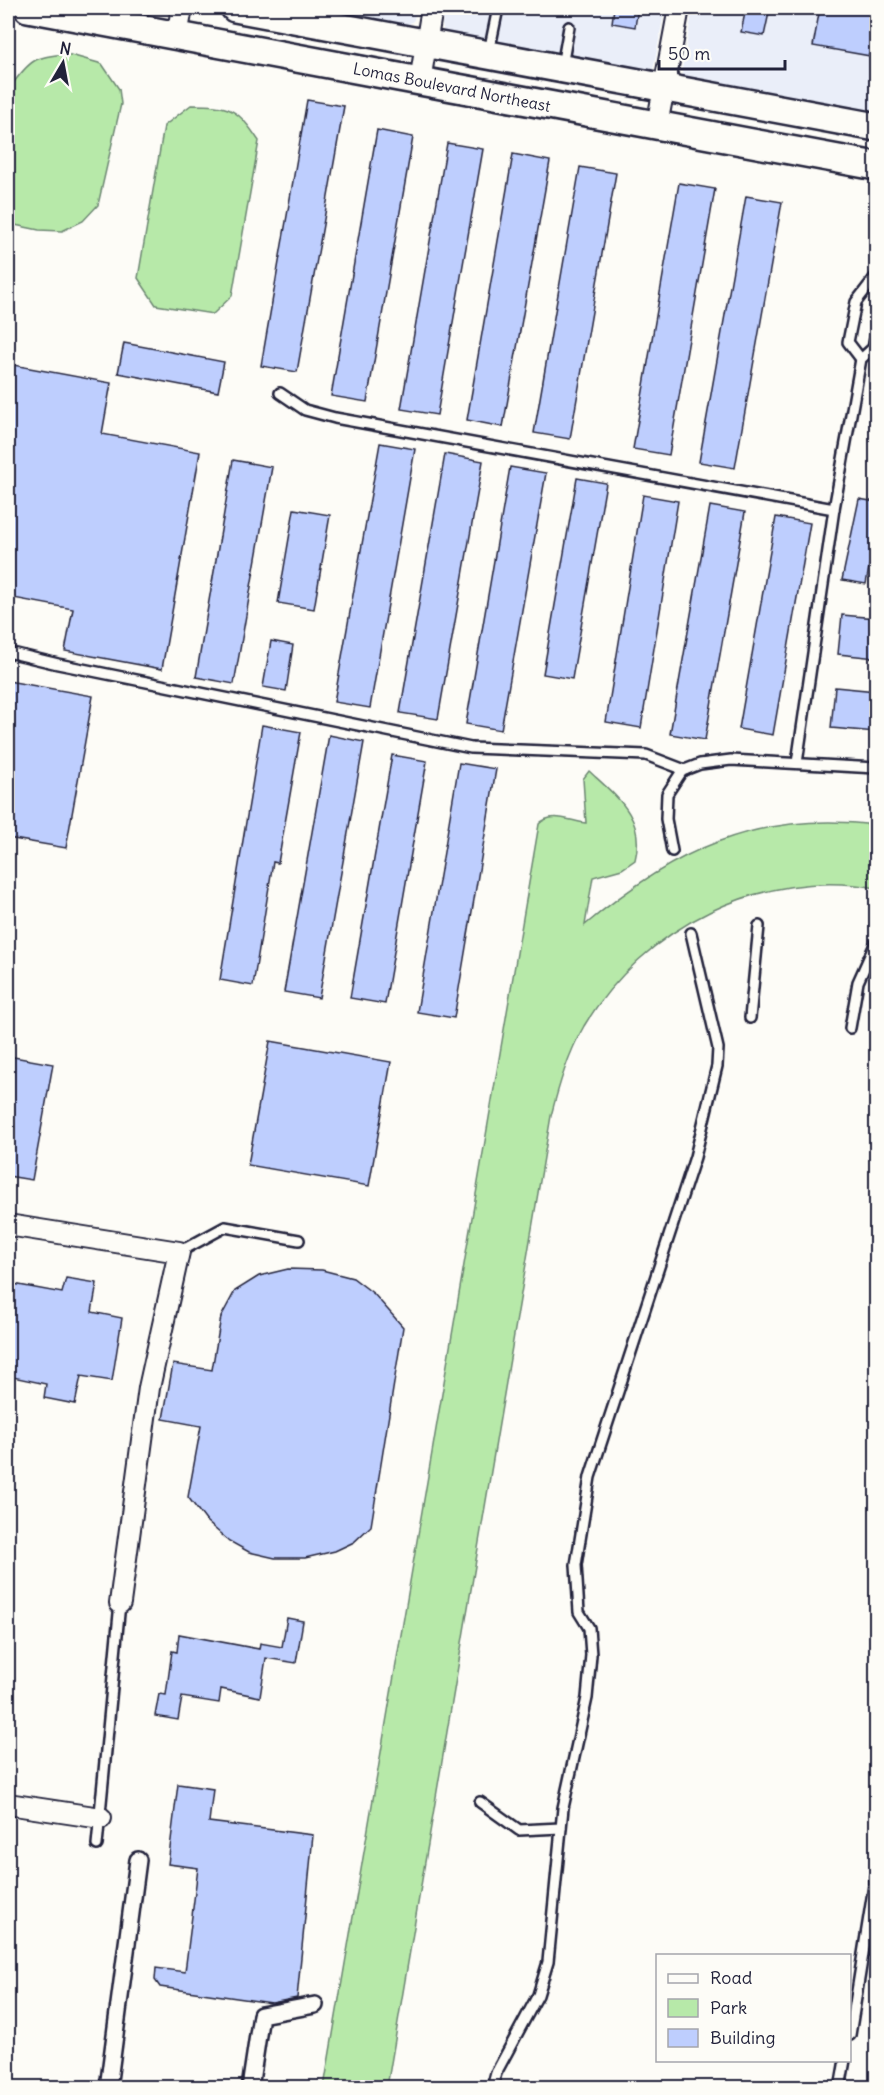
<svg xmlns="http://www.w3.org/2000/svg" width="884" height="2095" viewBox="0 0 884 2095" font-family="Delius,sans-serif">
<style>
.built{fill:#eaeef9}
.green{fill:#b7e9a9;stroke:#6c8672;stroke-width:1.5}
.building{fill:#becefe;stroke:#22223b;stroke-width:1.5}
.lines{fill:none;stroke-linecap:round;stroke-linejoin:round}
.service-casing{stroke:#22223b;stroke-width:14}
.pedestrian-casing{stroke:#22223b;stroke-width:20}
.minor-casing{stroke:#22223b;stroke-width:24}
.secondary-casing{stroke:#22223b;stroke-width:32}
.service{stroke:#fdfcf7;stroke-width:9}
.pedestrian{stroke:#fdfcf7;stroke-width:15}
.minor{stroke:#fdfcf7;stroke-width:20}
.secondary{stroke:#fdfcf7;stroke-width:27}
.labels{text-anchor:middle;stroke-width:4.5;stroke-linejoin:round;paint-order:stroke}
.street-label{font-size:16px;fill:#22223b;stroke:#fdfcf7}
</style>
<rect width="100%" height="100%" fill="#fdfcf7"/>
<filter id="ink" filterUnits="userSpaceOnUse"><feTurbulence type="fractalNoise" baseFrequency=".0167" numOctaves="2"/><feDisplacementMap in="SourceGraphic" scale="12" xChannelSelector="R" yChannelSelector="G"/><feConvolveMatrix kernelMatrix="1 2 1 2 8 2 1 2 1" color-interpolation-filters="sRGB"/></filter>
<g filter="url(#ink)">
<!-- built -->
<g class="built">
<path d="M296 8H416L414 20 405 28Z"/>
<path d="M445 8H665L655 61 653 70 647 73 448 36 444 33 442 24Z"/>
<path d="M693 8H876V115L688 81 683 77 682 69Z"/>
</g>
<!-- green -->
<g class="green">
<path d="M67 54 102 64 119 89 121 104 98 205 83 221 62 231 39 230 15 225 8 220V62L11 70V86C30 60 35 56 67 54Z"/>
<path d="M191 105C230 105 237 108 259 141L232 296 213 314 156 305 138 278 164 126Z"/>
<path d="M589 771C617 797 646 818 635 860L622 869 593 877 585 925C673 850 758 810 876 825V888C761 867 644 927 584 1026 568 1054 559 1085 551 1116L387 2087H324L539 824C551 811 570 821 586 823L583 779Z"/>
</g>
<!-- building -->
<g class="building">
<path d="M614 8H638L635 27 612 23Z"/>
<path d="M746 8H770L764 36 741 32Z"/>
<path d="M820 8H876V57L813 46Z"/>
<path d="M307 100 344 106 297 372 261 366Z"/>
<path d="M377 130 413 137 367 402 331 396Z"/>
<path d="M447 143 483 149 437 415 401 409Z"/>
<path d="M513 154 550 161 503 427 467 420Z"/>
<path d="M580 167 616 173 570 439 534 433Z"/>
<path d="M679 183 715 189 669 455 633 449Z"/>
<path d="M746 196 782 202 735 468 699 462Z"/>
<path d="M124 343 224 362 218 392 118 373Z"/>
<path d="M8 364 111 383 102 434 200 452 162 669 65 651 73 609 8 597Z"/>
<path d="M380 443 415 449 370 708 334 702Z"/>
<path d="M445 454 483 461 438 719 400 713Z"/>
<path d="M233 460 272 467 234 684 196 677Z"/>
<path d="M510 467 546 473 501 730 466 724Z"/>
<path d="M577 478 606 483 572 679 543 674Z"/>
<path d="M643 495 678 501 641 728 606 722Z"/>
<path d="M859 499 876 502V529L866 584 842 580Z"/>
<path d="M710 506 745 512 705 740 670 734Z"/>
<path d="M294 509 330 515 314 609 278 603Z"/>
<path d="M776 517 810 523 773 735 739 729Z"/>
<path d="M842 615 876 618V658L838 654Z"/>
<path d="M271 641 293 645 286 691 263 687Z"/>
<path d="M8 681 93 696 66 848 8 838Z"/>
<path d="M835 687 876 691V732L831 728Z"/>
<path d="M262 725 301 732 278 863 273 862 253 986 220 980Z"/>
<path d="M329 735 364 742 319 998 284 992Z"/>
<path d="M392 755 427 761 385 1004 350 998Z"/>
<path d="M459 763 496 769 454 1018 417 1012Z"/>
<path d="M270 1041 391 1062 369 1186 248 1165Z"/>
<path d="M8 1056 53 1064 32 1180 8 1176Z"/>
<path d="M288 1269 322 1270 353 1278 374 1294 403 1327 371 1526 354 1542 335 1551 305 1558H275L249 1552 229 1541 207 1522 188 1497 201 1426 163 1419 173 1364 212 1370 221 1317 235 1291 259 1276Z"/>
<path d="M66 1278 97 1283 92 1312 122 1318 112 1381 81 1376 75 1404 44 1398 46 1384 8 1376V1283L62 1293Z"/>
<path d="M287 1618 303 1621 296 1663 266 1658 260 1697 221 1689 219 1703 182 1697 178 1720 155 1716 159 1694 166 1695 172 1651 177 1652 179 1634 259 1649 260 1643 282 1647Z"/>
<path d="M178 1784 213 1789 209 1822 313 1835 297 1998 272 2003 160 1987 155 1980 156 1968 185 1972 198 1868 168 1864Z"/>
</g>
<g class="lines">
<!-- service casing -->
<g class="service-casing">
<g id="service">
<path d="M489 52 497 13"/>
<path d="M562 66 569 27"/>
<path d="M861 359 848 342 856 302 876 276"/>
<path d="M280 393 305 410 335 418 834 509"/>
<path d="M8 652 58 664 471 748 646 755 685 770"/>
<path d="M797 763 834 509 861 359 873 348 876 333"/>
<path d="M672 851 666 819 667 794 682 771 700 764 731 760 876 768"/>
<path d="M750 1018 759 926"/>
<path d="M850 1028 858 982 876 942"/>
<path d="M179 1252 225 1227 299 1240"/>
<path d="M480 1802 519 1830 561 1828"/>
<path d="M97 1845 120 1603"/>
<path d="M850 2035 876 1873"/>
<path d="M492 2088 496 2073 538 1995 548 1962 563 1808 587 1698 591 1655 589 1628 579 1612 576 1565 590 1477 695 1157 717 1066 718 1048 691 933"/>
<path d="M840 2088 845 2060"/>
</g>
</g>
<!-- pedestrian casing -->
<g class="pedestrian-casing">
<g id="pedestrian">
<path d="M108 2088 138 1860"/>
<path d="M250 2088 261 2015 315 2005"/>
</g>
</g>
<!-- minor casing -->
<g class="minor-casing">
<g id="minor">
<path d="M177 36 182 8"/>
<path d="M420 81 432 8"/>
<path d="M657 125 679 8"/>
<path d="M8 1225 179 1252 149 1388 120 1603"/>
<path d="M8 1804 101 1818"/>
</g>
</g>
<!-- secondary casing -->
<g class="secondary-casing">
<g id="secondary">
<path d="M28 8 876 166"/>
<path d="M235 8 876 127"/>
</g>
</g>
<!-- service -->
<use href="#service" class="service"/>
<!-- pedestrian -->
<use href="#pedestrian" class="pedestrian"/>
<!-- minor -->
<use href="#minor" class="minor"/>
<!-- secondary -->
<use href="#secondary" class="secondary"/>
</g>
</g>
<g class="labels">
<!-- street labels -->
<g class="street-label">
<text transform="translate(452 87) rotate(11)" y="6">Lomas Boulevard Northeast</text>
</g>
</g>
<!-- margin -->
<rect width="884" height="2095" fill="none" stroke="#fdfcf7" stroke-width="30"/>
<rect x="15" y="15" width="854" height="2065" fill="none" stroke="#22223b" stroke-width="2" filter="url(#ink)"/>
<!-- legend -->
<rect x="656" y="1954" width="195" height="108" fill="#fdfcf7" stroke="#a5a5ac" stroke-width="1.5"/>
<rect x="668" y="1974" width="30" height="9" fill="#fdfcf7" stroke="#a5a5ac" stroke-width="1.5"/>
<text x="710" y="1984" font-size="18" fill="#22223b">Road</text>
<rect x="668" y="1999" width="30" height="18" fill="#b7e9a9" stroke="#a5a5ac" stroke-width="1.5"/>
<text x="710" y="2014" font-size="18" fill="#22223b">Park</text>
<rect x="668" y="2029" width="30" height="18" fill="#becefe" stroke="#a5a5ac" stroke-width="1.5"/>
<text x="710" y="2044" font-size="18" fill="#22223b">Building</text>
<!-- north arrow -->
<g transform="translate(63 63) rotate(10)" stroke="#fdfcf7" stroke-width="4.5" paint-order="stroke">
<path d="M0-4.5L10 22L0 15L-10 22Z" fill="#22223b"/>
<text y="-9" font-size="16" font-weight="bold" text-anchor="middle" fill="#22223b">N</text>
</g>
<!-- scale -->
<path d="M659 60v9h126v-9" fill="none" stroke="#22223b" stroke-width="3"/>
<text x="668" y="60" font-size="18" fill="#22223b" stroke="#fdfcf7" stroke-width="4.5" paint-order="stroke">50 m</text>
</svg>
